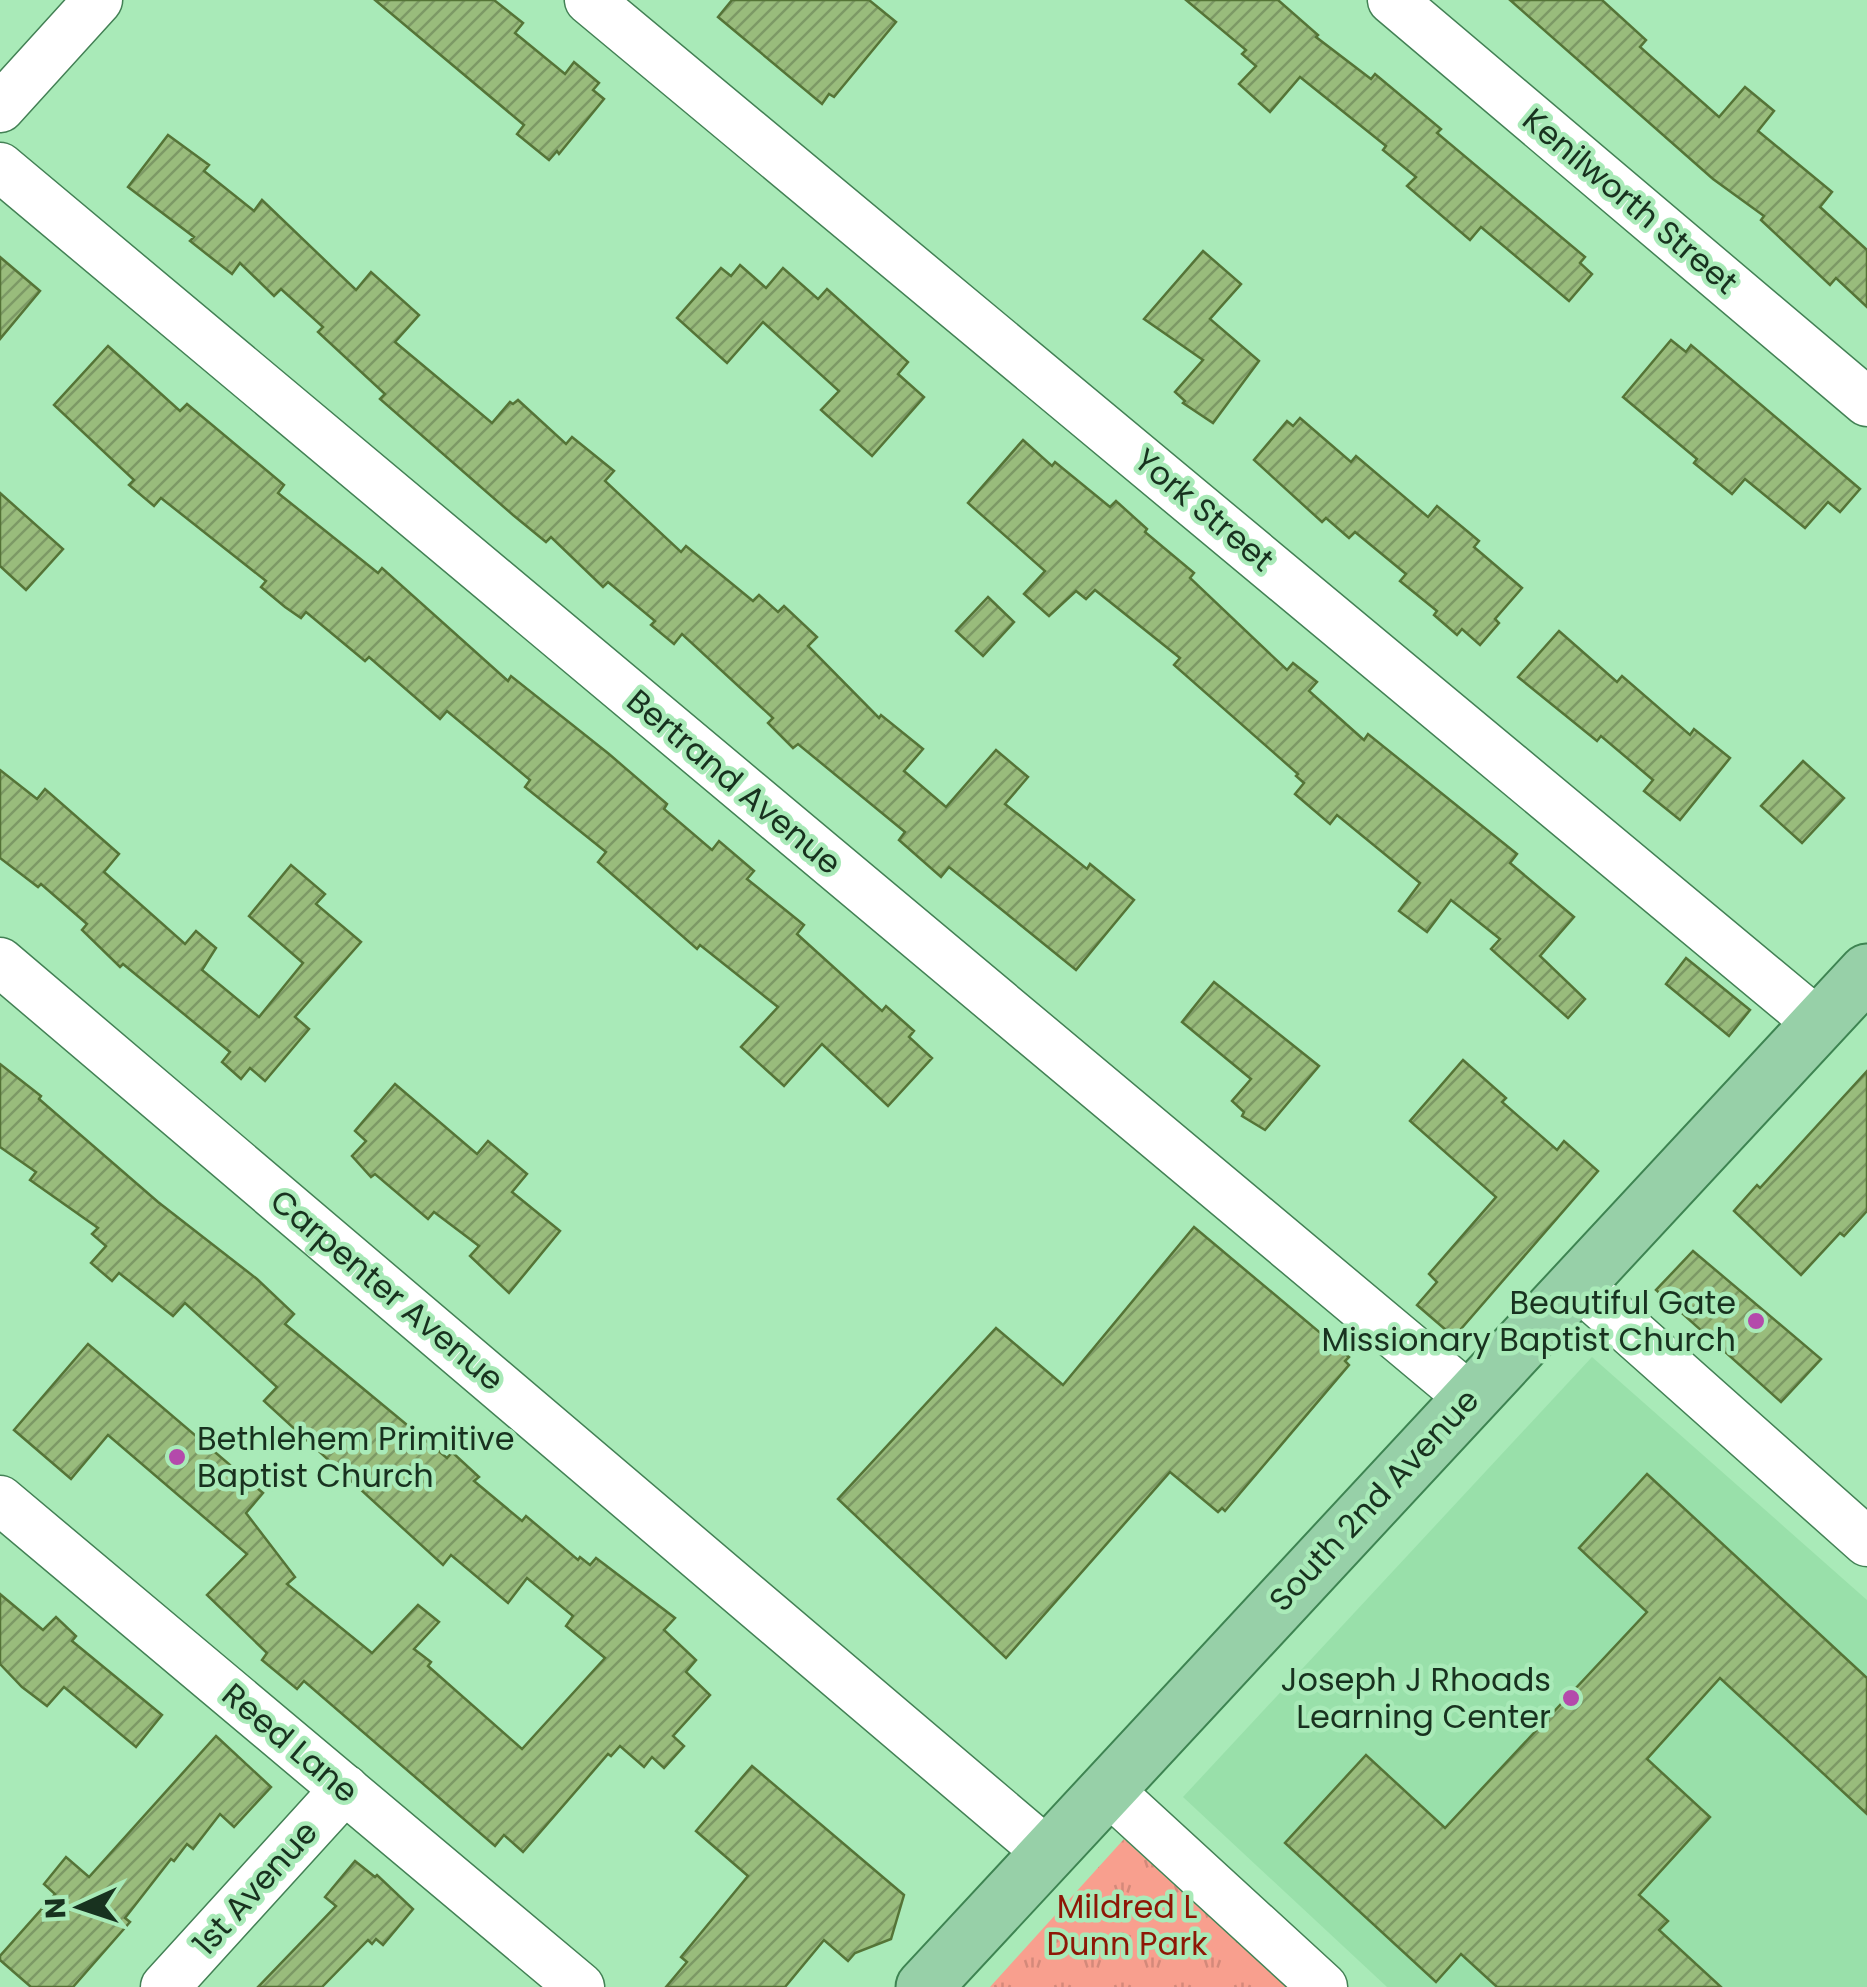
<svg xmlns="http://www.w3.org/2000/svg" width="1867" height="1987" viewBox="0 0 1867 1987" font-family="Poppins,sans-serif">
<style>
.built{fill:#99e0aa}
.park{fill:url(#park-tufts)}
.building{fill:url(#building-hatch);stroke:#557437;stroke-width:2.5}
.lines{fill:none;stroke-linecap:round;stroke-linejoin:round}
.minor-casing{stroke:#438155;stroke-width:51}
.major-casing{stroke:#3e8452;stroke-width:59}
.minor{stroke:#fff;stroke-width:48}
.major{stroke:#97d0a8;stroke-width:55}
.poi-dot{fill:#b44aab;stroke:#a9eab8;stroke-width:4}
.labels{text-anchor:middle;stroke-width:9;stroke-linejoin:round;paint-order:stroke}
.street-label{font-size:32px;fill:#18321f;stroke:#a9eab8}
.poi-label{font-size:32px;fill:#18321f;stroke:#a9eab8;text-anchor:end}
.park-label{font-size:32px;fill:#8e1706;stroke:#a9eab8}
</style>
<defs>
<pattern id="park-tufts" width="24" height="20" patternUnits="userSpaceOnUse" patternTransform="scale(2.5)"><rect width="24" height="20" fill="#f89f8e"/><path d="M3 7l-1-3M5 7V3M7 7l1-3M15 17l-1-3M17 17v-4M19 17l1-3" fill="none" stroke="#d4897a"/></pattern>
<pattern id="building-hatch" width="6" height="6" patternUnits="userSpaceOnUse" patternTransform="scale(2.5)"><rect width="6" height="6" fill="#99bc7c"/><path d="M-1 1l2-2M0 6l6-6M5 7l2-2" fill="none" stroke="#7c9965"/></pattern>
</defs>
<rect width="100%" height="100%" fill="#a9eab8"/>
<!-- built -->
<path class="built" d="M1592 1357 1867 1600V1987H1387L1183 1797Z"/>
<!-- park -->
<path class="park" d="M1124 1839 1286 1987H990Z"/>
<!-- building -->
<g class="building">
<path d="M375 0H494L523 23 515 33 565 74 574 62 599 83 593 90 604 99 559 154 557 151 549 160 517 134 524 125Z"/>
<path d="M732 0H869L896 22 834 97 829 94 822 104 718 17Z"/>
<path d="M1186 0H1278L1318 35 1316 37 1371 79 1375 74 1441 129 1437 133 1585 257 1580 263 1592 274 1569 301 1481 227 1470 240 1407 186 1416 177 1383 150 1386 146 1300 77 1270 112 1239 84 1256 66 1242 54 1246 50Z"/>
<path d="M1510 0H1602L1646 40 1640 47 1719 117 1745 87 1774 111 1758 131 1832 192 1820 207 1867 250V307L1836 278 1830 285 1761 220 1764 216 1713 179Z"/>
<path d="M168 135 209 165 204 171 254 211 262 200 356 290 371 272 419 315 395 342 492 423 510 402 513 404 518 400 566 444 572 437 614 471 605 481 681 552 686 546 753 601 759 595 778 612 784 606 817 637 808 646 879 718 881 715 923 749 904 771 946 807 996 750 1028 777 1005 804 1087 869 1090 864 1134 900 1076 970 949 867 941 877 899 840 905 832 798 744 793 748 768 723 773 718 682 634 674 644 651 625 655 621 608 582 603 587 551 537 546 542 513 515 380 399 385 394 318 332 323 327 281 289 274 296 240 263 232 274 190 241 194 237 128 187Z"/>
<path d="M1203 251 1241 284 1210 319 1259 361 1213 423 1183 403 1185 401 1175 392 1203 360 1144 319Z"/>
<path d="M0 257 40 291 0 339Z"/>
<path d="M740 265 766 288 783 268 818 299 827 289 908 362 898 374 924 397 872 456 821 410 839 391 763 322 727 363 677 318 721 268 731 276Z"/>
<path d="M1671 340 1686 352 1691 345 1860 489 1840 512 1828 502 1805 528 1745 479 1732 494 1694 463 1697 459 1623 397Z"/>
<path d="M108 346 180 411 187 404 284 485 278 493 378 573 382 568 508 681 511 676 609 754 667 804 664 809 712 850 719 841 754 871 747 879 804 925 797 934 882 1011 886 1006 914 1031 909 1037 932 1058 888 1106 822 1044 784 1086 741 1047 778 1007 700 945 697 949 598 862 606 852 525 787 530 780 447 711 440 719 369 657 365 661 306 612 301 618 285 607 261 587 266 581 161 498 154 506 129 485 134 480 54 405Z"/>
<path d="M1300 418 1351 462 1356 456 1428 517 1437 506 1479 541 1474 547 1522 588 1495 619 1499 623 1480 645 1462 629 1457 635 1434 615 1437 611 1400 581 1406 574 1355 532 1349 538 1326 518 1322 522 1254 460 1287 421 1293 426Z"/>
<path d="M1023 440 1052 466 1055 462 1110 507 1116 501 1147 529 1145 532 1194 573 1190 578 1287 670 1293 663 1317 682 1309 691 1318 699 1364 740 1368 734 1517 854 1510 863 1574 917 1540 956 1585 999 1568 1018 1491 949 1500 939 1451 900 1427 932 1399 911 1420 883 1337 815 1330 824 1295 794 1304 783 1296 776 1298 774 1174 665 1180 658 1095 590 1086 599 1076 591 1049 616 1024 594 1045 571 968 503Z"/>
<path d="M0 493 63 549 26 590 0 566Z"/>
<path d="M988 597 1014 622 983 656 956 631Z"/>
<path d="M1559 631 1617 682 1622 676 1690 735 1694 729 1730 758 1680 820 1644 791 1653 780 1601 736 1597 741 1518 677Z"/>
<path d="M1803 761 1844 798 1802 843 1761 806Z"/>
<path d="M0 770 37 799 45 789 119 854 104 872 185 944 196 931 216 948 202 970 259 1017 303 963 249 916 291 865 325 894 316 904 361 942 295 1017 309 1029 265 1081 250 1068 241 1079 222 1062 230 1052 123 964 120 967 82 930 87 924 41 884 38 887 0 858Z"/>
<path d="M1686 958 1750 1010 1729 1036 1666 984Z"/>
<path d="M1214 982 1319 1066 1265 1130 1242 1116 1244 1112 1232 1101 1251 1079 1182 1022Z"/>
<path d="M1463 1060 1506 1098 1502 1102 1557 1150 1564 1141 1598 1171 1454 1337 1417 1305 1437 1282 1429 1274 1496 1197 1410 1121Z"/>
<path d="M0 1064 41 1096 39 1099 158 1202 257 1279 294 1314 285 1324 447 1458 452 1452 479 1477 474 1481 522 1521 526 1516 578 1560 580 1557 590 1565 596 1558 675 1618 664 1630 696 1660 686 1672 710 1695 673 1736 684 1746 664 1768 652 1757 644 1767 620 1746 611 1756 608 1754 523 1852 504 1835 495 1846 304 1681 297 1689 262 1660 267 1653 207 1595 247 1554 108 1435 71 1479 14 1430 88 1344 263 1493 246 1513 295 1577 287 1584 372 1653 418 1605 439 1622 414 1649 431 1662 428 1666 522 1749 605 1658 566 1626 573 1616 527 1578 508 1603 451 1555 443 1565 264 1401 277 1387 185 1303 173 1316 119 1273 112 1281 91 1263 106 1246 92 1234 98 1228 30 1180 36 1172 0 1147Z"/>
<path d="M1867 1071V1211L1844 1236 1840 1233 1801 1275 1734 1211 1757 1185 1760 1188Z"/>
<path d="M395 1084 477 1154 488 1141 527 1174 512 1192 560 1231 509 1293 470 1256 479 1246 434 1212 428 1219 375 1174 371 1177 352 1156 366 1141 355 1131Z"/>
<path d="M1194 1227 1349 1357 1345 1361 1349 1365 1225 1511 1222 1508 1218 1512 1170 1472 1006 1658 838 1499 996 1328 1063 1385Z"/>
<path d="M1693 1251 1821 1359 1781 1402 1656 1290Z"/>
<path d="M1647 1474 1867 1678V1814L1720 1678 1647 1759 1710 1817 1639 1895 1668 1921 1659 1930 1721 1987H1497L1461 1954 1436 1982 1285 1843 1366 1755 1445 1828 1647 1612 1579 1548Z"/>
<path d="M0 1594 43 1630 56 1617 76 1636 72 1641 162 1715 136 1747 64 1687 47 1706 22 1687 0 1664Z"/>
<path d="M216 1736 271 1787 234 1827 220 1814 193 1849 187 1844 174 1861 171 1859 125 1918 130 1922 73 1987H31L0 1960V1956L55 1894 44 1884 66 1857 89 1877Z"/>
<path d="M752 1766 904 1895 891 1939 855 1953 848 1961 824 1940 785 1987H666L687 1962 681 1957 748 1876 696 1831Z"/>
<path d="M355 1861 375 1877 377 1875 413 1909 383 1945 376 1939 372 1944 368 1940 322 1987H258L336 1906 325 1897Z"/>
</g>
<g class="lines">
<!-- minor casing -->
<g class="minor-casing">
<g id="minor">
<path d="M589 0 1818 1023"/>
<path d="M1392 0 1867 402"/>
<path d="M0 108 98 0"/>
<path d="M0 167 1469 1397"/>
<path d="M0 962 1047 1852"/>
<path d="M1576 1283 1867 1542"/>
<path d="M0 1500 580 1987"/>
<path d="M1106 1788 1323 1987"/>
<path d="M165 1987 345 1789"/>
</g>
</g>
<!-- major casing -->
<g class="major-casing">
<path id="major" d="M924 1987 1867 972"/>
</g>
<!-- minor -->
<use href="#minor" class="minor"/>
<!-- major -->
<use href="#major" class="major"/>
</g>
<!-- markers -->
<g class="poi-dot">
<circle cx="1756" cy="1321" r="10"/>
<circle cx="177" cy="1457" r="10"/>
<circle cx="1571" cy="1698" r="10"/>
</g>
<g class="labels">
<!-- street labels -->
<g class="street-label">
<text transform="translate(1630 201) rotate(40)" y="11">Kenilworth Street</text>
<text transform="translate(1204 510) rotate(40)" y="11">York Street</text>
<text transform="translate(734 782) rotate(40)" y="11">Bertrand Avenue</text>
<text transform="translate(387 1290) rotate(40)" y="11">Carpenter Avenue</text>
<text transform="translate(1374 1500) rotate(-47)" y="11">South 2nd Avenue</text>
<text transform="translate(290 1743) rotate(40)" y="11">Reed Lane</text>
<text transform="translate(255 1888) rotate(-48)" y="11">1st Avenue</text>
</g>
<!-- poi labels -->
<g class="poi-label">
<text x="1736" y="1314">Beautiful Gate<tspan x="1736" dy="37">Missionary Baptist Church</tspan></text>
<text x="197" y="1450" text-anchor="start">Bethlehem Primitive<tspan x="197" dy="37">Baptist Church</tspan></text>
<text x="1551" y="1691">Joseph J Rhoads<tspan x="1551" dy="37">Learning Center</tspan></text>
</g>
<!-- park labels -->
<g class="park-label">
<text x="1127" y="1918">Mildred L<tspan x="1127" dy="37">Dunn Park</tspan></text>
</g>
</g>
<!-- north arrow -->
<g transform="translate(80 1907) rotate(267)" stroke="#a9eab8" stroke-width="8" paint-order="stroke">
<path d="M0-8L18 38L0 25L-18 38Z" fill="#18321f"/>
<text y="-15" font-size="28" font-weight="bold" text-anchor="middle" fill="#18321f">N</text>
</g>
</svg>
